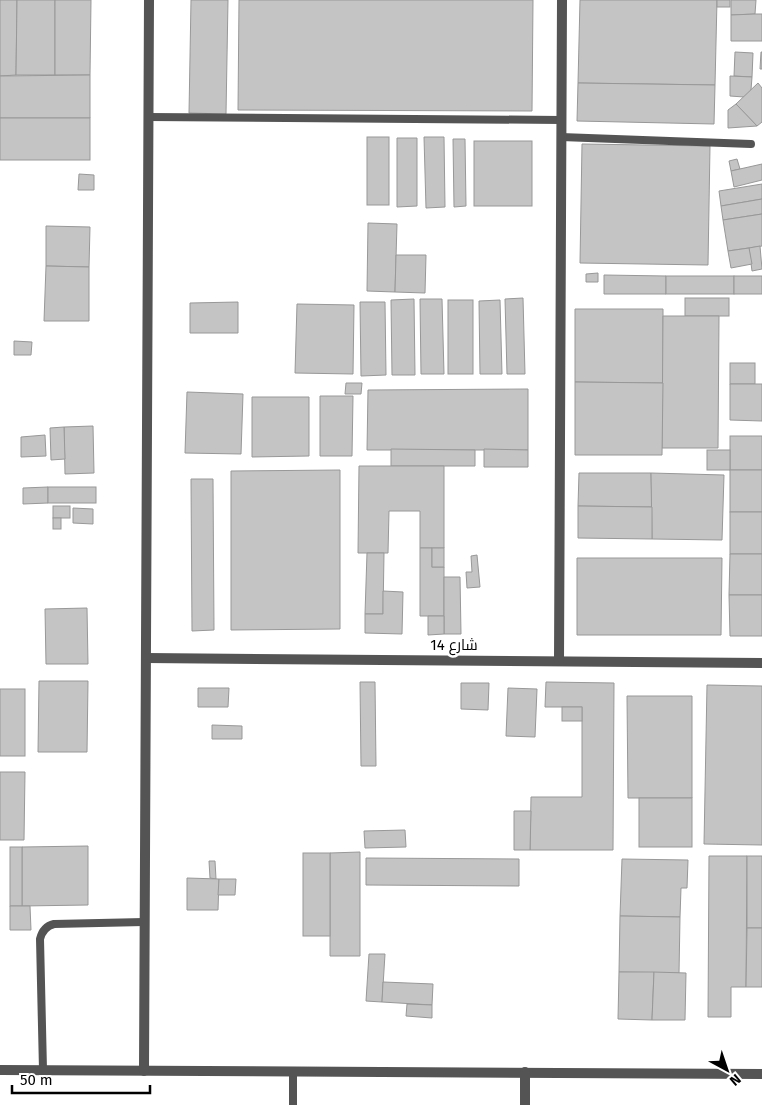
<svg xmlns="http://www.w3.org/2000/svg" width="762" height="1105" viewBox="0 0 762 1105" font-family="'Fira Sans',Cairo,sans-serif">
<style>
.building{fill:#c4c4c4;stroke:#989898}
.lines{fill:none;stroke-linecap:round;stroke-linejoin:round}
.lane{stroke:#545454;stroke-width:8}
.street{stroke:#545454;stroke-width:10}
.labels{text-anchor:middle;stroke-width:5;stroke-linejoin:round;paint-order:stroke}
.street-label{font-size:15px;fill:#000;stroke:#fff}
</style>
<rect width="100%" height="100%" fill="#fff"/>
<!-- building -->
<g class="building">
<path d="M0 0H17L16 75 0 76Z"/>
<path d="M17 0H55V75H16Z"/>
<path d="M55 0H91L90 75H55Z"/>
<path d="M191 0H228L226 114 189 113Z"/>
<path d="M239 0H533L532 111 238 110Z"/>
<path d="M580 0H717L715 85 578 83Z"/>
<rect x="717" y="0" width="13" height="7"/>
<path d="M731 0H756L755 14 731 15Z"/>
<path d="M755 14H762V41H731V15Z"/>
<path d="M735 52 753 53 752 77 734 76Z"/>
<path d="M761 52H762V69H760Z"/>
<path d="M90 75V118H0V76Z"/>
<path d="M730 76 752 77 751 90 744 97 730 96Z"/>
<path d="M578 83 715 85 714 124 577 121Z"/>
<path d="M758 83 762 88V122L757 126 736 104Z"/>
<path d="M736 104 757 126 728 128V110Z"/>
<rect x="0" y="118" width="90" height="42"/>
<rect x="367" y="137" width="22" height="68"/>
<path d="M424 137H444L445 207 426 208Z"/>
<path d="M397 138H417V206L397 207Z"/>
<path d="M453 139H465L466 206 454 207Z"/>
<rect x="474" y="141" width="58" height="65"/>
<path d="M582 144 710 146 708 265 580 263Z"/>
<path d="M737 159 740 169 731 171 729 161Z"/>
<path d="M762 164V180L734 187 731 171Z"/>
<path d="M79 174 94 175V190H78Z"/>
<path d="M762 184V199L721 206 719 191Z"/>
<path d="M762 199V214L723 220 721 206Z"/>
<path d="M762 214V246L728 251 723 220Z"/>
<path d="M368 223 397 224 395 292 367 291Z"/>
<path d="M46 226 90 227 89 267 46 266Z"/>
<path d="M760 246 762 269 752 271 749 248Z"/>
<path d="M749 248 752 264 731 268 728 251Z"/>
<path d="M396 255H426L425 293 395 292Z"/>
<path d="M46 266 89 267V321H44Z"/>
<path d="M598 273V282H586V274Z"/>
<path d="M604 275 666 276V294H604Z"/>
<rect x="666" y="276" width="68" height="18"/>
<rect x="734" y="276" width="28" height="18"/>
<path d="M523 298 525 374H507L505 299Z"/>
<rect x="685" y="298" width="44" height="18"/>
<path d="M414 299 415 375H392L391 300Z"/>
<path d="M420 299H442L444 374H421Z"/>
<rect x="448" y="300" width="25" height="74"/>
<path d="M500 300 502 374H480L479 301Z"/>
<path d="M238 302V333H190V303Z"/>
<path d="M360 302H385L386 375 361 376Z"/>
<path d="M297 304 354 305 353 374 295 373Z"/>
<path d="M575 309H663V383L575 382Z"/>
<path d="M663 316H719L718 448H662Z"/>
<path d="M14 341 32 342 31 355H14Z"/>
<rect x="730" y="363" width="25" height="21"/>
<path d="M575 382 663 383 662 455H575Z"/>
<path d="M346 383H362L361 394H345Z"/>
<path d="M730 384H762V421L730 420Z"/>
<path d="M528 389V450H367L368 390Z"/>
<path d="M187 392 243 394 241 454 185 453Z"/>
<path d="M320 396H353L352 456H320Z"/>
<path d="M252 397H309V456L252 457Z"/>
<path d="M93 426 94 473 65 474 64 427Z"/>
<path d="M64 427 65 459 51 460 50 428Z"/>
<path d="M45 435 46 456 21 457V437Z"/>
<rect x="730" y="436" width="32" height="34"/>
<path d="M391 449 475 450V466H391Z"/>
<path d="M484 449 528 450V467H484Z"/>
<rect x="707" y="450" width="23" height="20"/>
<path d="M359 466H444V548H420V511H389L388 553H358Z"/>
<path d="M340 470V629L231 630V471Z"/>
<rect x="730" y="470" width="32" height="42"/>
<path d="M579 473H651L652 507 578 506Z"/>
<path d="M651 473 724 475 722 540 652 539Z"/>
<path d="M191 479H213L214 630 192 631Z"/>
<path d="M48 487V503L23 504V488Z"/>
<rect x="48" y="487" width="48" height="16"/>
<rect x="53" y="506" width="17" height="12"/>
<path d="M578 506 652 507V539L578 538Z"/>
<path d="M73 508 93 509V524L73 523Z"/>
<rect x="730" y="512" width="32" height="42"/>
<rect x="53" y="518" width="8" height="11"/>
<path d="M420 548H432V567H444V616H420Z"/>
<rect x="432" y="548" width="12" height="19"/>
<path d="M367 553H384L383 614H365Z"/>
<path d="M730 554H762V595H729Z"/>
<path d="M477 555 480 587 467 588 466 572H472L471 556Z"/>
<path d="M577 558H722L721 635H577Z"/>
<path d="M444 577H460L461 634H444Z"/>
<path d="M383 591 403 592 402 634 365 633V614H383Z"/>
<path d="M729 595H762V636H730Z"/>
<path d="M87 608 88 664H46L45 609Z"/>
<path d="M428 616H444V634L428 635Z"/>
<path d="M39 681H88L87 752H38Z"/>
<path d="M360 682H375L376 766H361Z"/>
<path d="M546 682 614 683 613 850H530L531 797H582V707H545Z"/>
<path d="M461 683H489L488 710 461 709Z"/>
<path d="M707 685 762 686V845L704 844Z"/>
<path d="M198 688H229L228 707H198Z"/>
<path d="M508 688 537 689 535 737 506 736Z"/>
<rect x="0" y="689" width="25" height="67"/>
<path d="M627 696H692V798H628Z"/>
<rect x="562" y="707" width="20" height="14"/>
<path d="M212 725 242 726V739H212Z"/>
<path d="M0 772H25L24 840H0Z"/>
<rect x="639" y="798" width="53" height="49"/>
<path d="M514 811H531L530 850H514Z"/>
<path d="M405 830 406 847 365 848 364 831Z"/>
<path d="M88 846V905L22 906V847Z"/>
<rect x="10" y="847" width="12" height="59"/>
<path d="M360 852V956H330V853Z"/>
<rect x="303" y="853" width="27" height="83"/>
<path d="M709 856H747L746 987H731V1017H708Z"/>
<rect x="747" y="856" width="15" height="72"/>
<path d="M366 858 519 859V886L366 885Z"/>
<path d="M622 859 688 860 687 888H681L680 917 620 916Z"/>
<path d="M209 861H215L216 879 210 878Z"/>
<path d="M187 878 219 879 218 910H187Z"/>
<path d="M219 879H236L235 895H218Z"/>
<path d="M10 906H30L31 930H10Z"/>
<path d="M620 916 680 917 679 973 619 972Z"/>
<path d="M747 928H762V987H746Z"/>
<path d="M369 954H385L382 1002 366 1001Z"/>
<path d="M619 972H654L652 1020 618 1019Z"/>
<path d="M654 972 686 973 685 1020H652Z"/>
<path d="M383 982 433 984 432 1005 382 1002Z"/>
<path d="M407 1004 432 1005V1018L406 1016Z"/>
</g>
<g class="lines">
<!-- lane -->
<g class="lane">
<path d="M148 117 561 120"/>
<path d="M561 137 751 144"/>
<path d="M43 1070 40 939C42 931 46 926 54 924L144 922"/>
<path d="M293 1071V1105"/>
</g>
<!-- street -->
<g class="street">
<path d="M146 658 762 663"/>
<path d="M559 661 562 0"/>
<path d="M0 1070 762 1074"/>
<path d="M144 1071 149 0"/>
<path d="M525 1105V1072"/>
</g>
</g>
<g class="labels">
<!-- street labels -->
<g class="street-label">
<text x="454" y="650">شارع 14</text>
</g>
</g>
<!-- north arrow -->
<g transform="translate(727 1070) rotate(140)" stroke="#ffffff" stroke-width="4" paint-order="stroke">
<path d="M0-4L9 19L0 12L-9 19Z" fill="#000000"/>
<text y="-8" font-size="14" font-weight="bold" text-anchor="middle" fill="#000000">N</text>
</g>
<!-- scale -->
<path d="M12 1085v8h138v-8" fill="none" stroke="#000000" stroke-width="2.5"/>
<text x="20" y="1085" font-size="15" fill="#000000" stroke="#ffffff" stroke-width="4" paint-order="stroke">50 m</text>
</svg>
